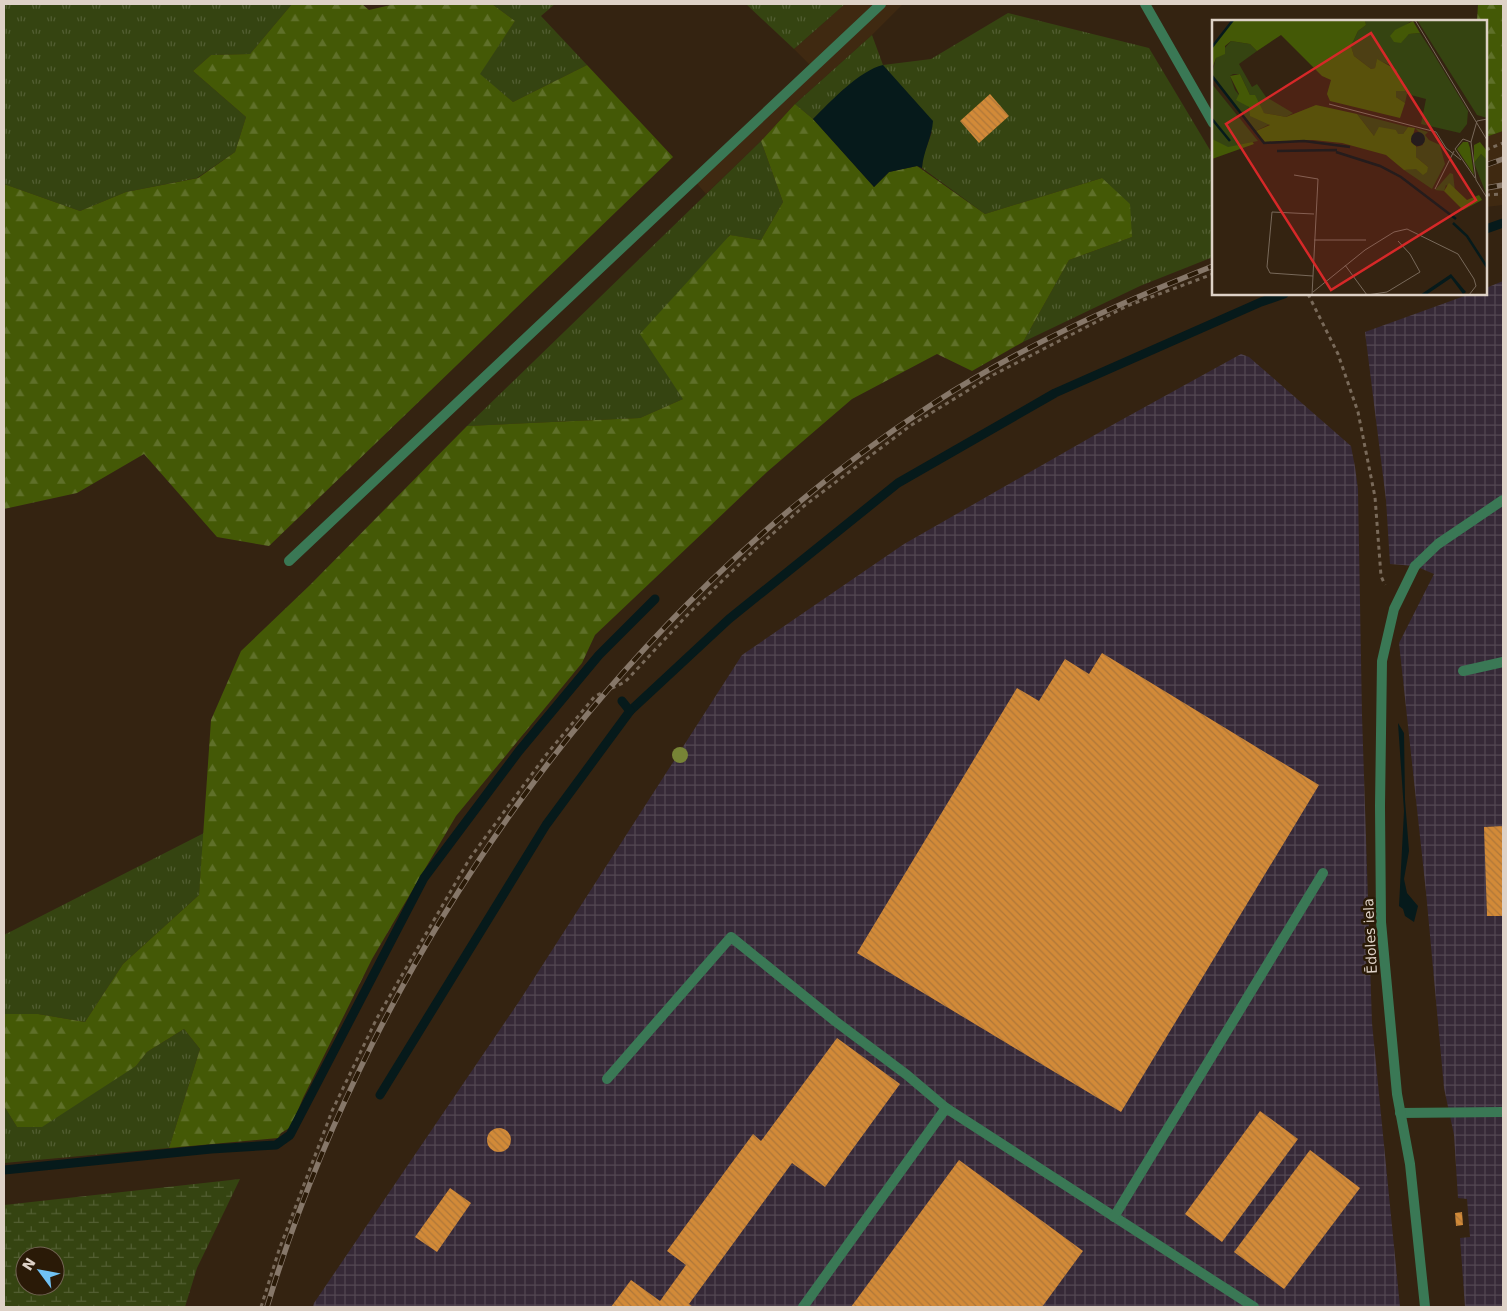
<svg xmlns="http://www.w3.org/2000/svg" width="1507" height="1311" viewBox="0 0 1507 1311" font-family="'DejaVu Sans',sans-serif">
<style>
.industrial{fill:url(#industrial-grid)}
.built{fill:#3f2911}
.grass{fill:url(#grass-tufts)}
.forest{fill:url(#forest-firs)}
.wetland{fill:url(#wetland-marsh);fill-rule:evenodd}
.water{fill:#061a1b}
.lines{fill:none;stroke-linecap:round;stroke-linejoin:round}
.stream{stroke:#061a1b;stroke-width:9}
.building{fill:url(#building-back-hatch)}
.path{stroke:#796a5a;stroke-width:3;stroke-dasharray:4 4;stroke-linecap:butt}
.lane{stroke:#3a7855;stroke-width:10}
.street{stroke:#3a7855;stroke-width:10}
.rail-casing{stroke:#867769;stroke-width:5.5}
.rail{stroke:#2a1a07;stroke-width:4;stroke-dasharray:11;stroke-linecap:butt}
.tree{fill:#778436}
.labels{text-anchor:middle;stroke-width:5;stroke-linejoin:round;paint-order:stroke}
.street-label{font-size:14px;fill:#ded2c7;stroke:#2a1a07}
.inset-river{fill:none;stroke:#061a1b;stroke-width:2.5}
.inset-road{fill:none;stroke:#78695a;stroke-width:1}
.view{fill:#d62828;fill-opacity:0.15;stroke:#d62828;stroke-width:2.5}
.inset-edge{fill:none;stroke:#ded2c7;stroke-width:2.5}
</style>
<defs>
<pattern id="industrial-grid" width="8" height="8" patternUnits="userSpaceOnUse" patternTransform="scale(1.25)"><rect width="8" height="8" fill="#362937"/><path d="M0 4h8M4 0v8" fill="none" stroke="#534752"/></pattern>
<pattern id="grass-tufts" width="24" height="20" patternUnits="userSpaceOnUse" patternTransform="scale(1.25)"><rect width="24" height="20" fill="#354411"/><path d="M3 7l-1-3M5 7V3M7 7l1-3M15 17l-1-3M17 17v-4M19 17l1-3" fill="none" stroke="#525e32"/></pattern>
<pattern id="forest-firs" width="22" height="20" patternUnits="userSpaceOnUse" patternTransform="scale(1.25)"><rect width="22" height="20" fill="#445906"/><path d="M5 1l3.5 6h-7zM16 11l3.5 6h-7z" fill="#5f7029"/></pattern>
<pattern id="wetland-marsh" width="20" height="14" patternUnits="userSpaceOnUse" patternTransform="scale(1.25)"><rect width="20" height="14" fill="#354411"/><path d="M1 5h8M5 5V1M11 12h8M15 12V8" fill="none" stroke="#525e32"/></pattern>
<pattern id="building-back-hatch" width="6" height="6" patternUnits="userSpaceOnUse" patternTransform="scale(1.25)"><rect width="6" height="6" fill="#d28a38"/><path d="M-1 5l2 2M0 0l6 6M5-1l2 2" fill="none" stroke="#ae7739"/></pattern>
</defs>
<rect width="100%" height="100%" fill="#342311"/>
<!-- industrial -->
<g class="industrial">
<path d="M1503 281V1307H1465L1460 1238 1470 1237 1467 1199 1458 1198 1454 1135 1444 1088 1426 892 1399 643 1434 574 1415 566 1390 564 1386 500 1365 332 1470 294H1486V288Z"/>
<path d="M1241 354 1249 357 1351 446 1355 467 1358 489 1362 715 1372 1023 1400 1307H313L314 1303 520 1000 742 655 904 544 1114 424Z"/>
</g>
<!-- built -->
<g class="built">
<path d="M845 4H903L872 35 795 104 761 141 706 194 694 180 812 67 794 49Z"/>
<path d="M1503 131V205L1486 207V137Z"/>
</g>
<!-- grass -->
<g class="grass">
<path d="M4 4H292L250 54 211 55 193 71 246 117 235 152 197 178 126 192 80 211 4 184Z"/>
<path d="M492 4H555L541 16 587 65 513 102 479 74 515 21Z"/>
<path d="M746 4H845L794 49Z"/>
<path d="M1008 13 1149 48 1213 155V257L1140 286 1023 342 1069 260 1132 237 1102 178 985 214 922 168 923 157 932 132 844 89 813 119 795 104 872 35 883 65 931 59Z"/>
<path d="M761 141 783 202 761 240 729 235 683 399 640 418 467 426Z"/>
<path d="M204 833 199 895 123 964 85 1022 38 1014H4V935Z"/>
<path d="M184 1029 200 1049 169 1148 4 1163V1106L17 1127 136 1066 147 1052Z"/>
</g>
<!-- forest -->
<g class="forest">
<path d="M292 4H362L369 10 395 4H492L515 21 480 74 513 102 587 65 673 157 269 546 217 537 144 454 77 493 4 509V184L80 211 126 192 198 178 235 152 246 117 193 71 211 55 250 54Z"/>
<path d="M1478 4H1503V131L1486 137V21H1477Z"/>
<path d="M795 104 813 119 874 187 889 172 917 166 985 214 1102 178 1130 204 1132 237 1069 260 1023 342 972 371 937 354 852 399 767 472 595 635 582 663 456 816 372 959 303 1098 291 1127 281 1133 278 1138 169 1148 200 1049 184 1029 147 1052 136 1066 42 1127H17L4 1106V1014H38L85 1022 123 964 199 895 211 720 241 651 310 585 467 426 640 418 683 399 640 334 730 235 761 240 783 202 761 141Z"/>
</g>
<!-- wetland -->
<path class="wetland" d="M240 1179 197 1268 185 1307H4V1205ZM25 1256H55V1286H25Z"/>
<!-- water -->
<g class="water">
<path d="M883 65 933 121C932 137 923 152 922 168L917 166 889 172 874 187 813 119C830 102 860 70 883 65Z"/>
<path d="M1398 723 1404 733 1405 800 1409 851 1404 879 1407 893 1418 906 1414 922 1405 916 1403 909 1399 906 1404 811Z"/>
</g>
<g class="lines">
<!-- stream -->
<g class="stream">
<path d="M1486 229 1503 223"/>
<path d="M630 711 729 619 898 483 1055 393 1261 302 1284 294"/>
<path d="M380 1095 546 825 630 711 622 701"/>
<path d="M4 1170 211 1149 276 1145 290 1135 424 878 519 751 599 655 655 599"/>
</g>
</g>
<!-- building -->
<g class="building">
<path d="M990 94 1009 116 979 143 960 121Z"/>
<path d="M1102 653 1319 785 1121 1112 857 953 1017 688 1039 701 1065 659 1089 674Z"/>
<path d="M1503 826V916H1487L1484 827Z"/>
<path d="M837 1038 900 1084 825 1187 792 1163 689 1304 693 1307H611L631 1280 660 1301 686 1265 667 1251 753 1134 761 1141Z"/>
<path d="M1260 1111 1298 1139 1222 1242 1185 1214Z"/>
<circle cx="499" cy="1140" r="12"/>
<path d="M1310 1150 1360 1188 1284 1289 1234 1252Z"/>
<path d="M959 1160 1083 1251 1042 1307H851Z"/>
<path d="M450 1188 471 1203 437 1252 415 1237Z"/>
<path d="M1462 1212 1463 1225 1456 1226 1455 1213Z"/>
</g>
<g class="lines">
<!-- path -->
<g class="path">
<path d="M1486 150 1503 143"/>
<path d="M1486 195 1503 194"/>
<path d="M1308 294 1338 354 1358 412 1375 497 1381 576 1385 585"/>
<path d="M261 1307 279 1250 332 1111 377 1018 470 858 546 755 595 696 625 682 691 611 752 552 804 506 910 426 993 375 1127 306 1213 274"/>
</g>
<!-- lane -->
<g class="lane">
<path d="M1145 4 1213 123"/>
<path d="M289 561 881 4"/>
<path d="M1415 566 1438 544 1503 500"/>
<path d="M1463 671 1503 662"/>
<path d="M607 1079 731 937 835 1021 907 1075 946 1108 1254 1307"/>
<path d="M1400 1113 1503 1112"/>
<path d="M1114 1217 1323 873"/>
<path d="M803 1307 946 1108"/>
</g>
<!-- street -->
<path class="street" d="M1415 566 1394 609 1382 661 1380 806 1381 922 1397 1094 1410 1164 1425 1307"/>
<!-- rail casing -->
<g class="rail-casing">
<g id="rail">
<path d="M1486 165 1503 159"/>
<path d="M1486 188 1503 185"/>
<path d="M267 1307C375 950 617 609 931 405 1020 347 1115 305 1213 266"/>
</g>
</g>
<!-- rail -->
<use href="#rail" class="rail"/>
</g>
<!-- trees -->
<circle class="tree" cx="680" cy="755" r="8"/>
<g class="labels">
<!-- street labels -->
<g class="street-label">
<text transform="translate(1370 936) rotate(-93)" y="5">Ēdoles iela</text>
</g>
</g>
<!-- overview -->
<g transform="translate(1212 20)">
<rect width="275" height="275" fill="#342311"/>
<path d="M153 0H200L188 10 191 19 197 14 208 13 221 33 256 91 255 104 248 113 209 104 214 79 195 74 193 83 184 77V71L193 65 181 46 165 40 163 48 159 49 142 36 139 26 146 11 154 5ZM205 0H275V98L265 95ZM19 21 38 24 45 31 27 44 40 67 45 64 54 77 81 93 74 97 52 93 38 75 28 54H21L18 56 23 70 38 89 58 104 44 111 0 54 4 38ZM145 94 196 107 191 114H185L184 110 162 116ZM203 108 216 112 213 115 217 120 228 125 233 144 220 169 192 150 216 147 204 137V127L211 125 208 113ZM269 134 275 140V176L262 143ZM238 153 241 154 243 171 234 165 232 171 223 170Z" fill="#354411"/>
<path d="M21 0H153L154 5 146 11 139 26 142 36 159 49 163 48 165 39 185 50 184 55 193 65V71H184V77L193 83 188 98 118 81 115 74 119 60 110 56 69 15 45 31 38 24 19 21 13 26V34L4 38 0 49V28ZM201 1 208 13 197 14 189 23 182 22 178 16 183 10ZM28 54 38 75H43L52 93 74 97 104 85 145 94 162 116 167 107 184 110 186 114H191L196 107 203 108 199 122 204 126V137L216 147 215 152 211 155 204 149 192 150 174 135 130 123 101 120 53 122 44 111 58 105 38 96 37 87 24 80 27 74 18 56ZM0 66 42 124 0 139ZM251 122H256L258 128 262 155 245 129ZM268 122 275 131V140L269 134 262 143V125ZM237 163 255 180 267 175 270 180 251 190 232 171Z" fill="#445906"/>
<path d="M0 64 46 121 16 127 0 119Z" fill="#354411"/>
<path d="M199 119a7 7 0 1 1 14 0a7 7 0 1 1-14 0ZM239 254 254 272 251 274 239 258 214 275H208Z" fill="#061a1b"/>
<path class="inset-river" d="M0 27 21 0M0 56 52 123 92 121 138 127M0 99 18 121M65 131 125 130M124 132 168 146 189 157 244 199M241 203 255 216 275 247"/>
<path class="inset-road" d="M203 0 275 120M117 84 224 112 234 128 249 140M275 99 265 101 259 122 264 160 275 178M259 122 251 119 243 129 263 158M82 155 106 159 100 275M223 169 242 131M102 220H154M133 245 155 275M101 256 58 253 55 247 60 192 102 194M101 272 153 230 182 212 195 209 246 234 262 259 264 266 257 275M155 275 175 272 208 252 198 234 186 221"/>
<path class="view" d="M159 13 264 180 119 270 14 104Z"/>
<rect width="275" height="275" class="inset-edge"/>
</g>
<!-- border -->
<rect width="1507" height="1311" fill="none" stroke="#ded2c7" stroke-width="10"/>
<!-- north arrow -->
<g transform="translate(40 1271) rotate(302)"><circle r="24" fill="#2a1a07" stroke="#726454"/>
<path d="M0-4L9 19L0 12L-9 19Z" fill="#70c2f4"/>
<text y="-8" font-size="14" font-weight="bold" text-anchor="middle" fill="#ded2c7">N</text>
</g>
</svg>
